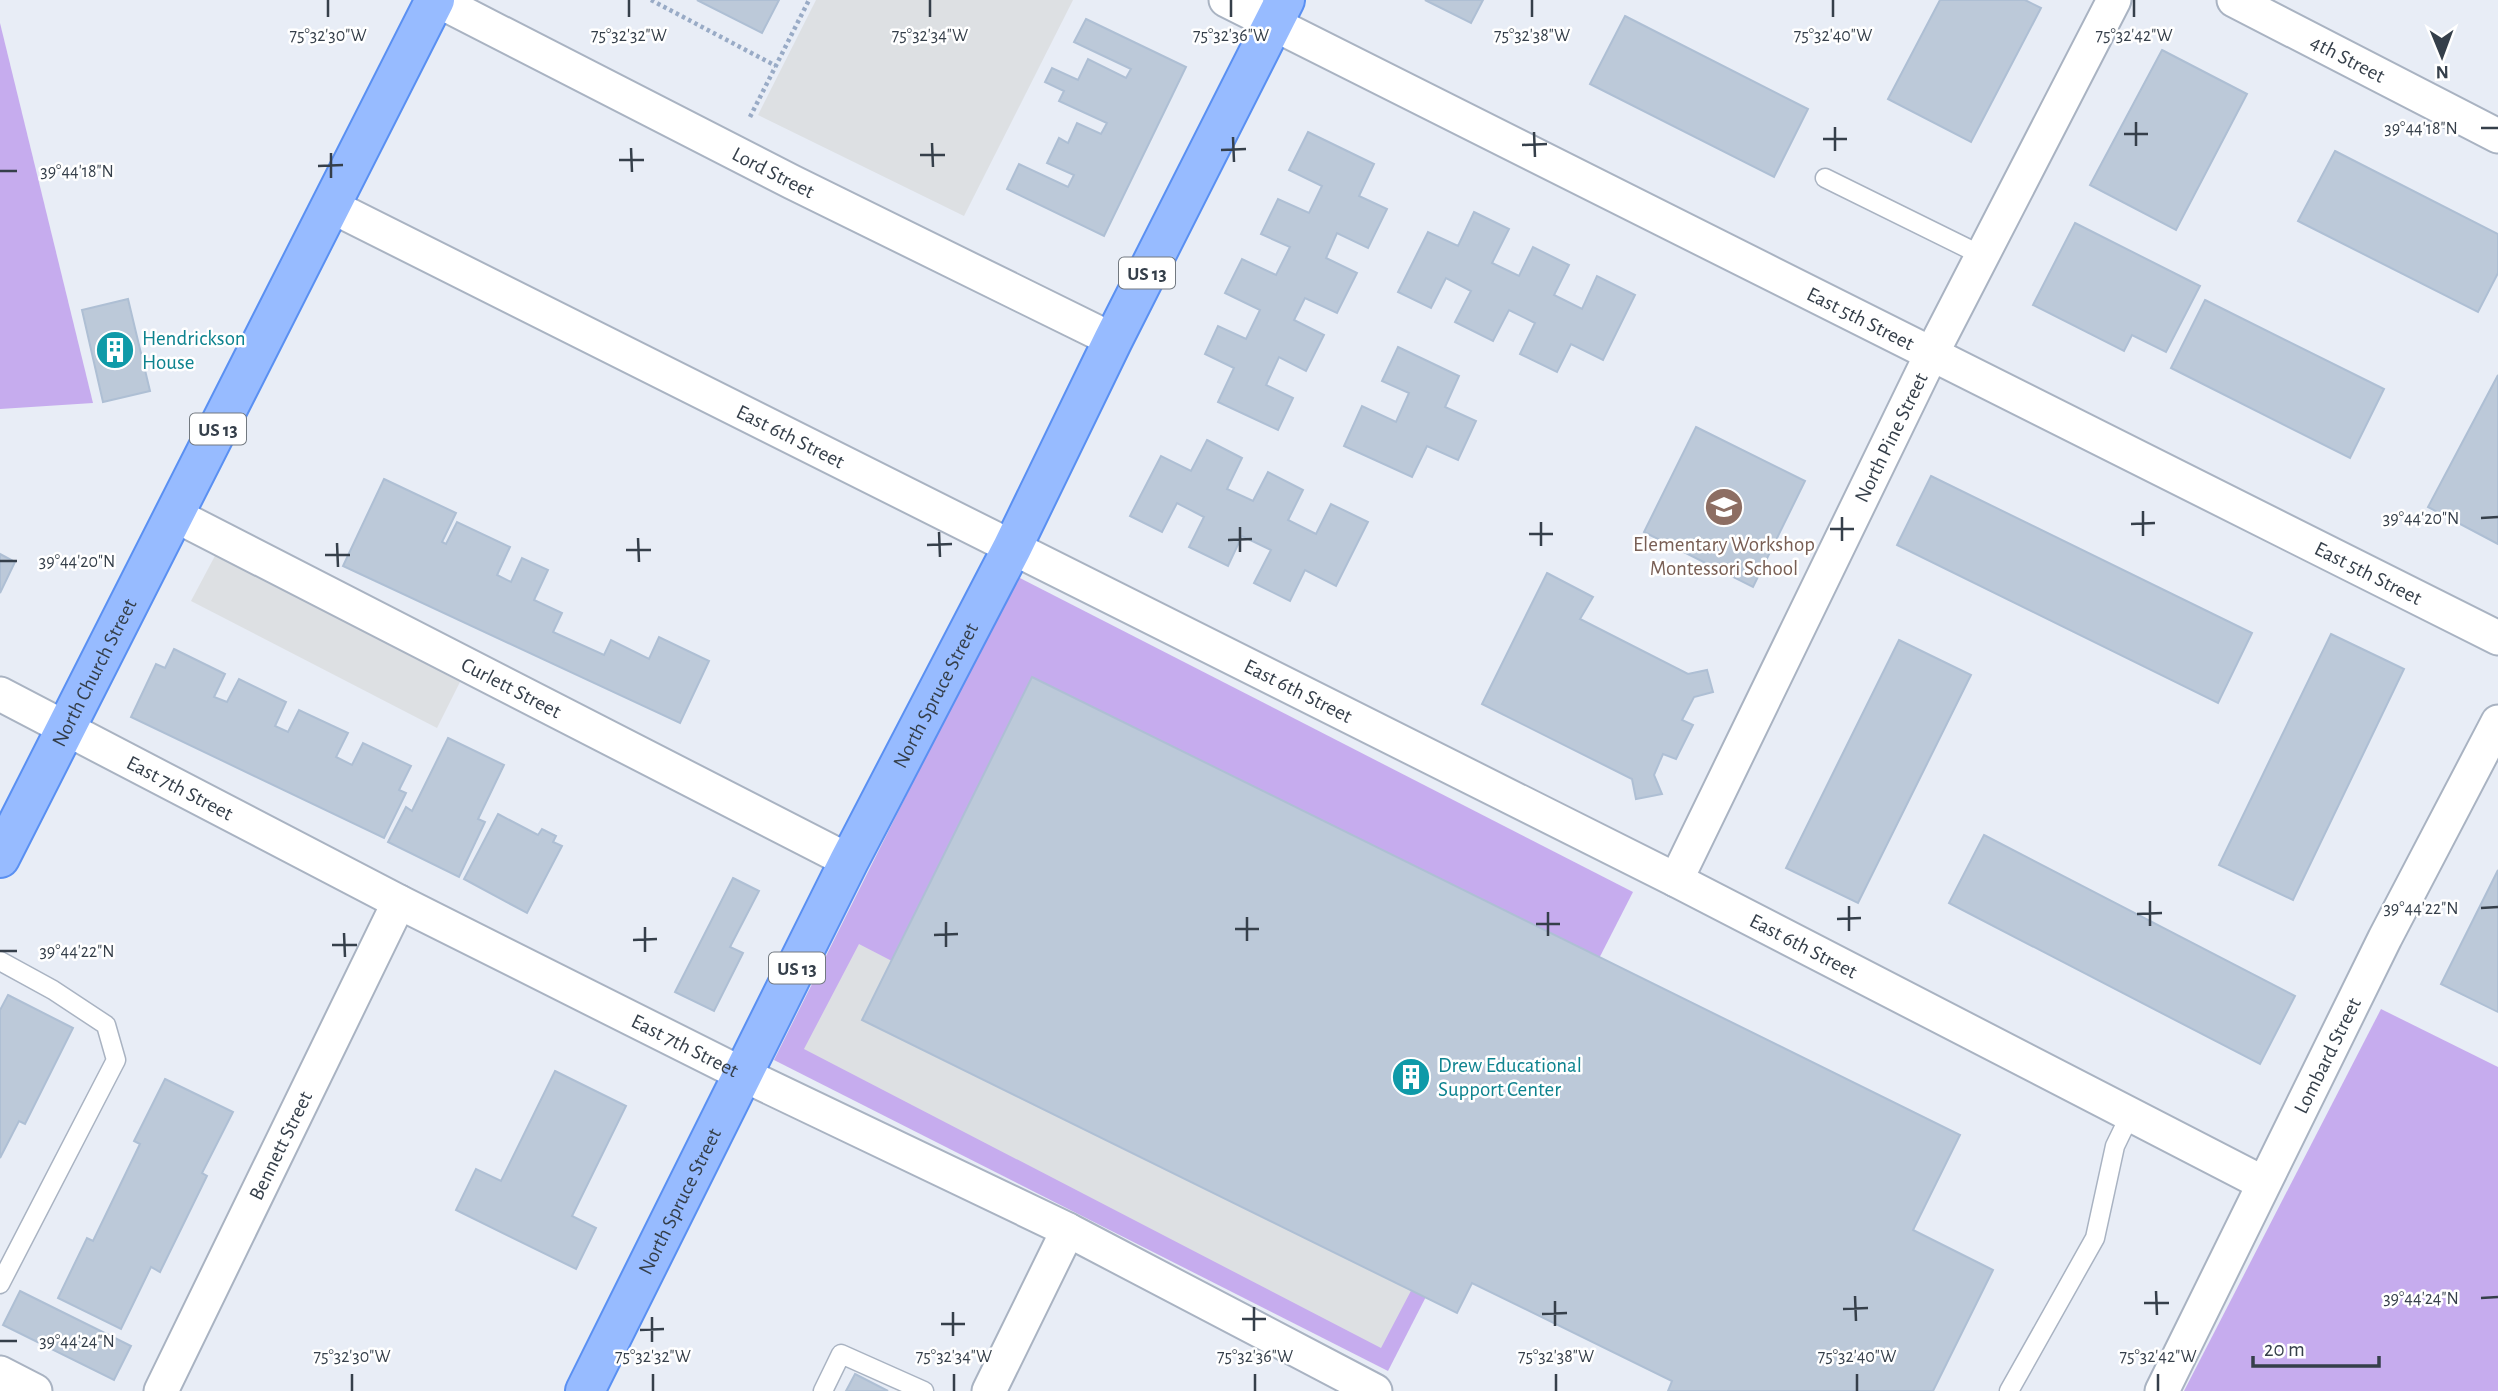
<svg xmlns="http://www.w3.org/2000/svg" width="2498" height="1391" viewBox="0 0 2498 1391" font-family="'Alegreya Sans',sans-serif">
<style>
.green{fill:#c6acee}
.parking{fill:#dde0e3}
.building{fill:#bcc9d9;stroke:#aebfd4;stroke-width:2}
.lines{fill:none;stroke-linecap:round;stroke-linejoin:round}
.service-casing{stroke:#a9b3c2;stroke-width:21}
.minor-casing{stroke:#a9b3c2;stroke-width:37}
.primary-casing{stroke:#5a90f2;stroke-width:42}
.path{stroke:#99abc6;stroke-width:4.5;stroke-dasharray:3.5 3.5;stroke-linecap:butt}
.service{stroke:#fff;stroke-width:18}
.minor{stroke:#fff;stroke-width:33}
.primary{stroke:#97bbff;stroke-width:38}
.ticks{fill:none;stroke:#353f4a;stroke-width:2.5}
.labels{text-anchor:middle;stroke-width:5;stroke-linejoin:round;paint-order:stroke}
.shield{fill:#fff;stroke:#727980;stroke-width:2}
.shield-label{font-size:19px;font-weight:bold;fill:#353f4a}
.street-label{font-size:21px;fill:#353f4a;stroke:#fff}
.culture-label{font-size:21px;fill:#0d838f;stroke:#fff;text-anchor:start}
.education-label{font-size:21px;fill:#785e54;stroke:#fff}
.ticks-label{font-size:18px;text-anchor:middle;fill:#353f4a;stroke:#fff;stroke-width:5;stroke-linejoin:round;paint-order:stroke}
</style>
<rect width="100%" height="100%" fill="#e8edf6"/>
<!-- green -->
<g class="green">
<path d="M0 23 93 403 0 409Z"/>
<path d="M1016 576 1633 892 1388 1371 774 1060Z"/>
<path d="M2381 1009 2498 1067V1391H2184Z"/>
</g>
<!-- parking -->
<g class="parking">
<path d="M816 0H1073L964 216 758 115Z"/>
<path d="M217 552 460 682 437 728 191 601Z"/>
<path d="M859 944 1238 1140 1512 1098 1381 1348 804 1049Z"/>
</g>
<!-- building -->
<g class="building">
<path d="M697 0H779L762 33Z"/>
<path d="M1425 0H1483L1471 23Z"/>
<path d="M1940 0H2025L2041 8 1971 142 1888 99Z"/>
<path d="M1625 16 1808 109 1774 177 1590 84Z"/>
<path d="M1086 19 1186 67 1104 236 1007 189 1019 164 1068 187 1074 175 1047 163 1059 138 1068 143 1077 123 1101 134 1107 123 1059 101 1064 91 1045 82 1052 68 1078 80 1088 59 1126 78 1131 69 1074 42Z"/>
<path d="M2162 50 2247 94 2176 230 2090 185Z"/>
<path d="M1308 132 1374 164 1359 196 1387 209 1368 248 1337 233 1326 258 1357 273 1337 313 1305 298 1294 320 1324 335 1306 371 1279 357 1266 385 1293 398 1278 430 1218 402 1234 368 1205 354 1218 326 1246 339 1260 310 1225 293 1242 259 1276 275 1290 247 1261 234 1278 199 1309 213 1322 186 1289 170Z"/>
<path d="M2335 151 2498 234V273L2478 312 2298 221Z"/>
<path d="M1474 212 1509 229 1492 263 1519 276 1533 247 1569 265 1554 295 1582 309 1597 276 1635 295 1603 360 1571 344 1557 372 1520 354 1535 323 1509 310 1493 341 1455 322 1471 291 1446 278 1431 308 1398 292 1428 232 1458 246Z"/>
<path d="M2075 223 2200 286 2166 352 2132 335 2124 351 2033 305Z"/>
<path d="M128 299 150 391 103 402 82 310Z"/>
<path d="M2205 300 2384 389 2350 458 2171 368Z"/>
<path d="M1398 347 1459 376 1445 407 1476 421 1458 460 1427 446 1412 477 1344 446 1362 406 1396 422 1409 393 1382 381Z"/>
<path d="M2498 375V544L2428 507Z"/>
<path d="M1696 427 1805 481 1753 587 1644 532Z"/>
<path d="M1207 440 1242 458 1227 489 1253 501 1268 472 1303 490 1288 520 1316 534 1331 504 1368 522 1336 586 1305 570 1290 601 1254 583 1271 550 1242 536 1228 566 1189 547 1204 517 1177 503 1162 532 1130 516 1161 456 1191 471Z"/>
<path d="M1931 476 2252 633 2218 703 1897 545Z"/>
<path d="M384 479 456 513 442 542 446 544 457 522 510 547 497 575 511 582 522 558 548 570 534 600 562 613 553 632 604 655 611 640 649 659 659 637 709 661 680 723 343 566Z"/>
<path d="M0 554 15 562 0 593Z"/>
<path d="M1547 573 1593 597 1580 619 1688 674 1707 670 1713 692 1694 697 1682 720 1693 725 1676 759 1663 754 1654 775 1662 794 1636 799 1632 779 1482 704Z"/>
<path d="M2331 634 2404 669 2293 900 2219 865Z"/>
<path d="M1899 640 1971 675 1858 903 1786 868Z"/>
<path d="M174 649 225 674 214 697 227 702 239 679 286 702 275 726 288 732 299 710 348 733 336 757 352 765 363 743 411 766 399 790 406 793 384 838 131 717 156 664 165 668Z"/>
<path d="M1032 677 1960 1135 1913 1230 1993 1270 1933 1391H1668L1672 1381 1472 1283 1457 1313 862 1020Z"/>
<path d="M448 738 504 765 478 819 485 822 459 877 388 842 406 807 412 811Z"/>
<path d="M498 814 538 835 542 829 556 836 553 842 562 846 527 913 464 879Z"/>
<path d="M1984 835 2295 996 2260 1064 1949 903Z"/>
<path d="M2498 870V1012L2441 984Z"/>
<path d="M733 878 759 891 730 947 743 953 714 1011 675 992Z"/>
<path d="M8 995 73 1028 25 1124 19 1121 0 1158V1010Z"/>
<path d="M555 1071 626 1106 572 1216 596 1228 576 1269 456 1210 476 1169 501 1181Z"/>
<path d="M165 1079 233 1112 202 1173 207 1176 160 1272 151 1267 121 1329 58 1298 87 1238 93 1241 140 1144 134 1141Z"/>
<path d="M20 1291 131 1346 114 1380 3 1325Z"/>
<path d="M855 1374 888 1391H846Z"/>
</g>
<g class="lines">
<!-- service casing -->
<g class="service-casing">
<g id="service">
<path d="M1825 178 1983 256"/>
<path d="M0 961 53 990 106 1025 116 1060 0 1284"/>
<path d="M823 1391 841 1354 924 1391"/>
<path d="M2009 1391 2095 1238 2115 1146 2130 1115"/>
</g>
</g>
<!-- minor casing -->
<g class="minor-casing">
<g id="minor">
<path id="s1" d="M437 0 792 182 1113 340"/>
<path id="s2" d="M1226 0 2498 638"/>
<path id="s3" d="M2234 0 2498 136"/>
<path id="s4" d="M331 206 1676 880 2263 1183"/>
<path id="s5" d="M175 515 849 861"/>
<path id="s6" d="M0 694 399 902 744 1075 1068 1230 1375 1391"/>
<path id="s7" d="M1676 880 1932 353 2114 0"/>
<path d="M0 1373 35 1391"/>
<path id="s8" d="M161 1391 399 902"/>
<path d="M989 1391 1068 1230"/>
<path id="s9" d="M2162 1391 2385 938 2498 722"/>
</g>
</g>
<!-- primary casing -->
<g class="primary-casing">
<g id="primary">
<path id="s10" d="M0 858 435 0"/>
<path id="s11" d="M585 1391 849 861 1012 548 1113 340 1285 0"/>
</g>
</g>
<!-- path -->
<g class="path">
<path d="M651 0 776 66"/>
<path d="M750 117 809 0"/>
</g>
<!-- service -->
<use href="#service" class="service"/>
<!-- minor -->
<use href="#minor" class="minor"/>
<!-- primary -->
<use href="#primary" class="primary"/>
</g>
<!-- ticks -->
<path class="ticks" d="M328 0V17M629 0V17M930 0V17M1231 0V17M1532 0V17M1833 0V17M2134 0V17M2136 122V146M1835 127V151M2481 128H2498M1534 132 1535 157M2124 134H2148M1233 137 1234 162M1823 139H1847M932 143 933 167M1522 145 1547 144M631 148 632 172M1221 150 1246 149M331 153V178M920 155H945M619 160H644M318 166 343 165M0 171H17M2143 511V536M1842 517V541M2481 518 2498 517M1541 522V546M2131 524 2155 523M1240 527V552M1830 529H1854M939 532 940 557M1529 534H1553M638 538 639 562M1228 540 1252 539M337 543 338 567M927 545 952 544M626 550H651M325 555H350M0 561H17M2150 901V926M1849 906V931M2481 908 2498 907M1548 912V936M2137 914 2162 913M1247 917V941M1837 919 1861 918M946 922V947M1536 924H1560M645 927V952M1235 929H1259M344 933 345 957M934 935 958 934M633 940 657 939M332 945H357M0 951H17M2156 1291 2157 1315M1855 1296 1856 1321M2481 1298 2498 1297M1555 1301V1326M2144 1303H2169M1254 1307V1331M1843 1309 1868 1308M953 1312V1336M1542 1314 1567 1313M652 1317V1342M1242 1319H1266M941 1324H965M640 1330 664 1329M0 1341H17M352 1374V1391M653 1374V1391M954 1374V1391M1255 1374V1391M1556 1374V1391M1857 1374V1391M2158 1374V1391"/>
<!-- icons -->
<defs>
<g id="building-disc" transform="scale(2.0125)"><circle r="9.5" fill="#0f9aa8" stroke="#fff"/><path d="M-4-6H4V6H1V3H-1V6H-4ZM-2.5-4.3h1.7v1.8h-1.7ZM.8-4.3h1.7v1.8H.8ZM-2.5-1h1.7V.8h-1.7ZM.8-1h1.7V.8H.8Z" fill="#fff"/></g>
<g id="school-disc" transform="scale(2.0125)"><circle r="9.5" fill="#8d6e63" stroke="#fff"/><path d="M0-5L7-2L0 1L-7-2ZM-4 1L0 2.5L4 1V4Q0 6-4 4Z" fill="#fff"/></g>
</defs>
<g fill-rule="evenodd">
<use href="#building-disc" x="115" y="350"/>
<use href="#school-disc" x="1724" y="507"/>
<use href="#building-disc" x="1411" y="1077"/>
</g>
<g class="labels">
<!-- shield labels -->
<g class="shield">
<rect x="1119" y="257.5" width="56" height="31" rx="5"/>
<rect x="190" y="413.5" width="56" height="31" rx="5"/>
<rect x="769" y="952.5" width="56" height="31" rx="5"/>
</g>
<g class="shield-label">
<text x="1147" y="280">US 13</text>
<text x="218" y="436">US 13</text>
<text x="797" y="975">US 13</text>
</g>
<!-- street labels -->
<g class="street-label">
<text dy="7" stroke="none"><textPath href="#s3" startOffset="128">4th Street</textPath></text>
<text dy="7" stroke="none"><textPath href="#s1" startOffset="378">Lord Street</textPath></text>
<text dy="7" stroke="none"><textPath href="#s2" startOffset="710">East 5th Street</textPath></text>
<text dy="7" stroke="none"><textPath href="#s4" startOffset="514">East 6th Street</textPath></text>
<text dy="7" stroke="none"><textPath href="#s7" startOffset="492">North Pine Street</textPath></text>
<text dy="7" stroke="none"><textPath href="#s2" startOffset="1278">East 5th Street</textPath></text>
<text dy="7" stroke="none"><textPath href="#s10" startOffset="208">North Church Street</textPath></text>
<text dy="7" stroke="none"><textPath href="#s5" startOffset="378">Curlett Street</textPath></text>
<text dy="7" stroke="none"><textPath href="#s4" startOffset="1082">East 6th Street</textPath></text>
<text dy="7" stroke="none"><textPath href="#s11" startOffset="779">North Spruce Street</textPath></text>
<text dy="7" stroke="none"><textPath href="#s6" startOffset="203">East 7th Street</textPath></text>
<text dy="7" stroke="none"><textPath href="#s4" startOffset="1648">East 6th Street</textPath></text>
<text dy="7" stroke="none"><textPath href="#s6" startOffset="770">East 7th Street</textPath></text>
<text dy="7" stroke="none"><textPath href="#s9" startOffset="374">Lombard Street</textPath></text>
<text dy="7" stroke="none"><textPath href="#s8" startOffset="273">Bennett Street</textPath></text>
<text dy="7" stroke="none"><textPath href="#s11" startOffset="212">North Spruce Street</textPath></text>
</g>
<!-- culture labels -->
<g class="culture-label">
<text x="142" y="345">Hendrickson<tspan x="142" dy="24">House</tspan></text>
<text x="1438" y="1072">Drew Educational<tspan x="1438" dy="24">Support Center</tspan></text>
</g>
<!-- education labels -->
<g class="education-label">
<text x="1724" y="551">Elementary Workshop<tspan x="1724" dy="24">Montessori School</tspan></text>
</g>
</g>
<g class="ticks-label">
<text x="328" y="41">75°32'30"W</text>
<text x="629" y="41">75°32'32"W</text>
<text x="930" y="41">75°32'34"W</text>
<text x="1231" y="41">75°32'36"W</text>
<text x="1532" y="41">75°32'38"W</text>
<text x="1833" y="41">75°32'40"W</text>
<text x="2134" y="41">75°32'42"W</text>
<text x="2421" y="134">39°44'18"N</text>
<text x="77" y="177">39°44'18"N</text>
<text x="2421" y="524">39°44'20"N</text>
<text x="77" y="567">39°44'20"N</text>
<text x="2421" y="914">39°44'22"N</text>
<text x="77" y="957">39°44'22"N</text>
<text x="2421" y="1304">39°44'24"N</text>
<text x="77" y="1347">39°44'24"N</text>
<text x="352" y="1362">75°32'30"W</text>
<text x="653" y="1362">75°32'32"W</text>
<text x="954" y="1362">75°32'34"W</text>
<text x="1255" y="1362">75°32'36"W</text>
<text x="1556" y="1362">75°32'38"W</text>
<text x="1857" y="1362">75°32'40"W</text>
<text x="2158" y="1362">75°32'42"W</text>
</g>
<!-- north arrow -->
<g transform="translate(2442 56) rotate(179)" stroke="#ffffff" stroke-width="5" paint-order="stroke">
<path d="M0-5L12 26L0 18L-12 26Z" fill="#353f4a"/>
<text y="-10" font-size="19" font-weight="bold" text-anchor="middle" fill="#353f4a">N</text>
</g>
<!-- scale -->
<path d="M2253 1356v10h126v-10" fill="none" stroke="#353f4a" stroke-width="3.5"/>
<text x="2264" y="1356" font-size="21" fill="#353f4a" stroke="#ffffff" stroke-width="5" paint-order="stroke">20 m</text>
</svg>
